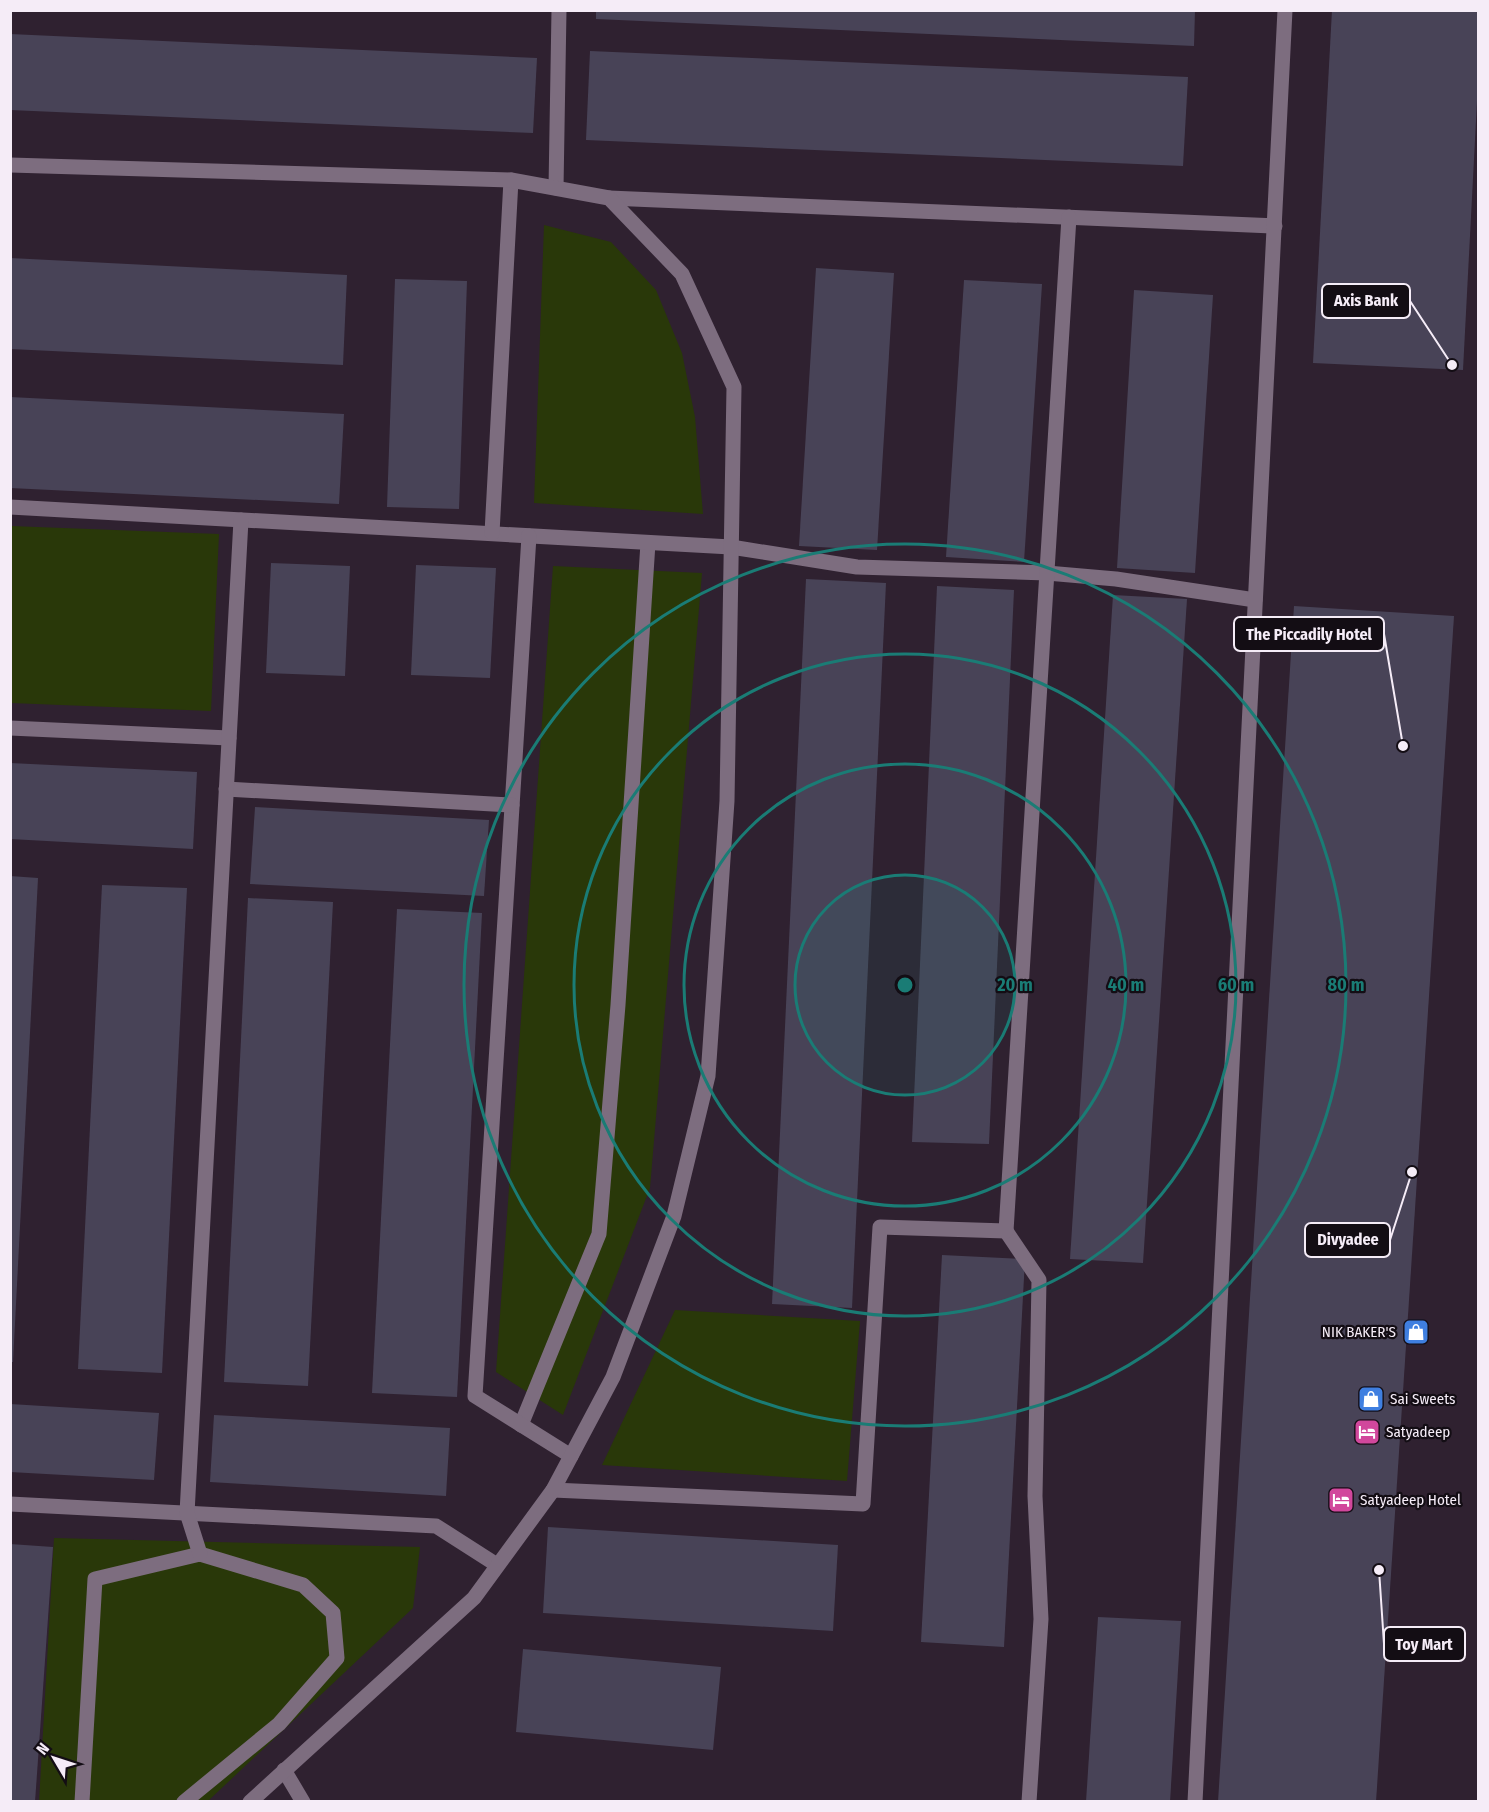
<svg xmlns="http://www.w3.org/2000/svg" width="1489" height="1812" viewBox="0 0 1489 1812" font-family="'Fira Sans Condensed',sans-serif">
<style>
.green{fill:#293809}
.building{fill:#484357}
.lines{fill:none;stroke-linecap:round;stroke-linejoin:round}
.pedestrian{stroke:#7d6d7f;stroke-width:15}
.minor{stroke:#7d6d7f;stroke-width:15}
.tertiary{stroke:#7d6d7f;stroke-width:15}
.ring{fill:none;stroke:#1a7c75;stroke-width:3}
.labels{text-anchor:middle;stroke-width:4.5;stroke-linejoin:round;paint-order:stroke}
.poi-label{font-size:15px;fill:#f5ecf7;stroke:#130d14;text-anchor:start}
.centre{fill:#1a7c75;stroke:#130d14;stroke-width:3}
.ring-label{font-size:18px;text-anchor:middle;font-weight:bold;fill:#1a7c75;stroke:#130d14;stroke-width:4.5;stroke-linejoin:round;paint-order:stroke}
.leader{fill:none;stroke:#f5ecf7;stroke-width:2}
.callout-dot{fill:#f5ecf7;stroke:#130d14;stroke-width:2}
.callout{fill:#130d14;stroke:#f5ecf7;stroke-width:2}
.callout-label{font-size:16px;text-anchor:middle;font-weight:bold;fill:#f5ecf7}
</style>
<rect width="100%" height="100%" fill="#2f2130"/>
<!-- green -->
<g class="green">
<path d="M544 225 611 242 656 290 682 353 695 417 703 514 534 503Z"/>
<path d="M11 526 219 534 211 711 11 703Z"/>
<path d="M553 566 702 573 650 1188 563 1415 496 1372Z"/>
<path d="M675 1310 860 1321 847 1481 602 1465Z"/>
<path d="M54 1538 420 1547 413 1608 208 1801 39 1802Z"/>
</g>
<!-- building -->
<g class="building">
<path d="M596 10H1195L1194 46 596 19Z"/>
<path d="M1332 10H1478V82L1463 370 1313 363Z"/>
<path d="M10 34 537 58 533 133 10 110Z"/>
<path d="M590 51 1188 77 1183 166 586 140Z"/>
<path d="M10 258 347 275 343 365 10 349Z"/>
<path d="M816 268 894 273 877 550 799 546Z"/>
<path d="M395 279 467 281 459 509 387 507Z"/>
<path d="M964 280 1042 284 1024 562 946 557Z"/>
<path d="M1134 290 1213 295 1195 573 1117 568Z"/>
<path d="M10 397 344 414 339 504 10 488Z"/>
<path d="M271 563 350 566 345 676 266 673Z"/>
<path d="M416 565 496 568 490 678 411 675Z"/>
<path d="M806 579 886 583 852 1308 772 1304Z"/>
<path d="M937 586 1014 590 989 1144 912 1142Z"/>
<path d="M1113 595 1187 599 1143 1263 1070 1259Z"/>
<path d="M1294 606 1454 616 1376 1802H1218Z"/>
<path d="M10 763 197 772 193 849 10 839Z"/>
<path d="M255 807 489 820 484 896 250 884Z"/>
<path d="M10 876 38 878 13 1362H10Z"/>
<path d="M102 885 187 888 162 1373 78 1369Z"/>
<path d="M248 898 333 902 308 1386 224 1382Z"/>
<path d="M397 909 482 913 457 1397 372 1393Z"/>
<path d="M942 1255 1025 1259 1004 1647 921 1642Z"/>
<path d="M10 1404 159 1413 154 1480 10 1472Z"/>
<path d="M214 1415 450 1428 446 1496 210 1482Z"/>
<path d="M548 1527 838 1545 833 1631 543 1613Z"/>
<path d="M10 1544 53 1547 35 1802H10Z"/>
<path d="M1098 1617 1181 1621 1170 1802H1086Z"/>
<path d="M523 1649 721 1667 713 1750 516 1732Z"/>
</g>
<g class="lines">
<!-- pedestrian -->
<g class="pedestrian">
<path d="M521 1425 599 1234 618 1005 648 543"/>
<path d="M82 1802 95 1579 200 1554 303 1585 333 1613 337 1658 279 1724 184 1802"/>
</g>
<!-- minor -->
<g class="minor">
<path d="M556 188 559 10"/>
<path d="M609 198 1275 226"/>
<path d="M10 507 731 547 857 567 1047 573 1116 579 1255 600"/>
<path d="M492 533 511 180"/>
<path d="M529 536 475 1396 571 1456"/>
<path d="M10 728 229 738"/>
<path d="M226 789 512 805"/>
<path d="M1006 1231 1039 1280 1035 1496 1041 1619 1029 1802"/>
<path d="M553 1490 863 1504 880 1227 1006 1231 1069 217"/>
<path d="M10 1504 436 1526 497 1565"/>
<path d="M200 1554 187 1513 241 520"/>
<path d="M284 1770 303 1802"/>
<path d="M1195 1802 1285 10"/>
</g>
<!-- tertiary -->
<path class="tertiary" d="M10 165 511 180 609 198 682 274 734 387 727 801 708 1076 674 1216 613 1377 553 1490 474 1598 250 1802"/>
</g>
<!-- distance rings -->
<circle cx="905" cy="985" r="110" fill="#1a7c75" fill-opacity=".12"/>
<g class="ring">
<circle cx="905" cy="985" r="110"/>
<circle cx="905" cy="985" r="221"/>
<circle cx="905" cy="985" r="331"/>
<circle cx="905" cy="985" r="441"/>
</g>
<!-- icons -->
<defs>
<g id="shop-square" transform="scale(1.35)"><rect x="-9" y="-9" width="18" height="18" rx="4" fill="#3f7fe0" stroke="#130d14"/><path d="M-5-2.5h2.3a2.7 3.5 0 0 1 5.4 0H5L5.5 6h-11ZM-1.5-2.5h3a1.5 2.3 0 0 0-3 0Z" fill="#fff"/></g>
<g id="hotel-square" transform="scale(1.35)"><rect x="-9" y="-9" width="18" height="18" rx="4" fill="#d1479c" stroke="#130d14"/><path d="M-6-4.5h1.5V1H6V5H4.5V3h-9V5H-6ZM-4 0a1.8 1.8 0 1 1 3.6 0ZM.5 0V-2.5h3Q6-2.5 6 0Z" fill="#fff"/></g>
</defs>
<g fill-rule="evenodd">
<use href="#shop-square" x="1416" y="1332"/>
<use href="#shop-square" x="1371" y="1399"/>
<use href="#hotel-square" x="1367" y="1432"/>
<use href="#hotel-square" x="1341" y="1500"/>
</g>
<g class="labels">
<!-- poi labels -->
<g class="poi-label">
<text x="1396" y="1337" text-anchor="end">NIK BAKER'S</text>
<text x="1390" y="1404">Sai Sweets</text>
<text x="1386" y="1437">Satyadeep</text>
<text x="1360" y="1505">Satyadeep Hotel</text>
</g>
</g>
<circle cx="905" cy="985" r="9" class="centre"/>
<g class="ring-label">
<text x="1015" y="991">20 m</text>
<text x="1126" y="991">40 m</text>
<text x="1236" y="991">60 m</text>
<text x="1346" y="991">80 m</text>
</g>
<!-- callouts -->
<path class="leader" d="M1452 365L1410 301M1403 746L1384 634M1412 1172L1390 1240M1379 1570L1384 1644"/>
<g class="callout-dot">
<circle cx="1452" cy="365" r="6"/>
<circle cx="1403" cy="746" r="6"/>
<circle cx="1412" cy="1172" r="6"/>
<circle cx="1379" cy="1570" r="6"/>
</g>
<g class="callout">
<rect x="1322" y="284" width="88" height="34" rx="6"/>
<rect x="1234" y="617" width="150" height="34" rx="6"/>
<rect x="1305" y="1223" width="85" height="34" rx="6"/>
<rect x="1384" y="1627" width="81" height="34" rx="6"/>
</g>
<g class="callout-label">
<text x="1366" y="306">Axis Bank</text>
<text x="1309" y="640">The Piccadily Hotel</text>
<text x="1348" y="1245">Divyadee</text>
<text x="1424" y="1650">Toy Mart</text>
</g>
<!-- border -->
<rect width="1489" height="1812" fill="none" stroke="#f5ecf7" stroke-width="24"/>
<!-- north arrow -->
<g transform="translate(54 1758) rotate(309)" stroke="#130d14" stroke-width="4.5" paint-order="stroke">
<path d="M0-4.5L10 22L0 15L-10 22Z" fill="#f5ecf7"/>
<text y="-9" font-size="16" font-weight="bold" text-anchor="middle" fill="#f5ecf7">N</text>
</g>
</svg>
